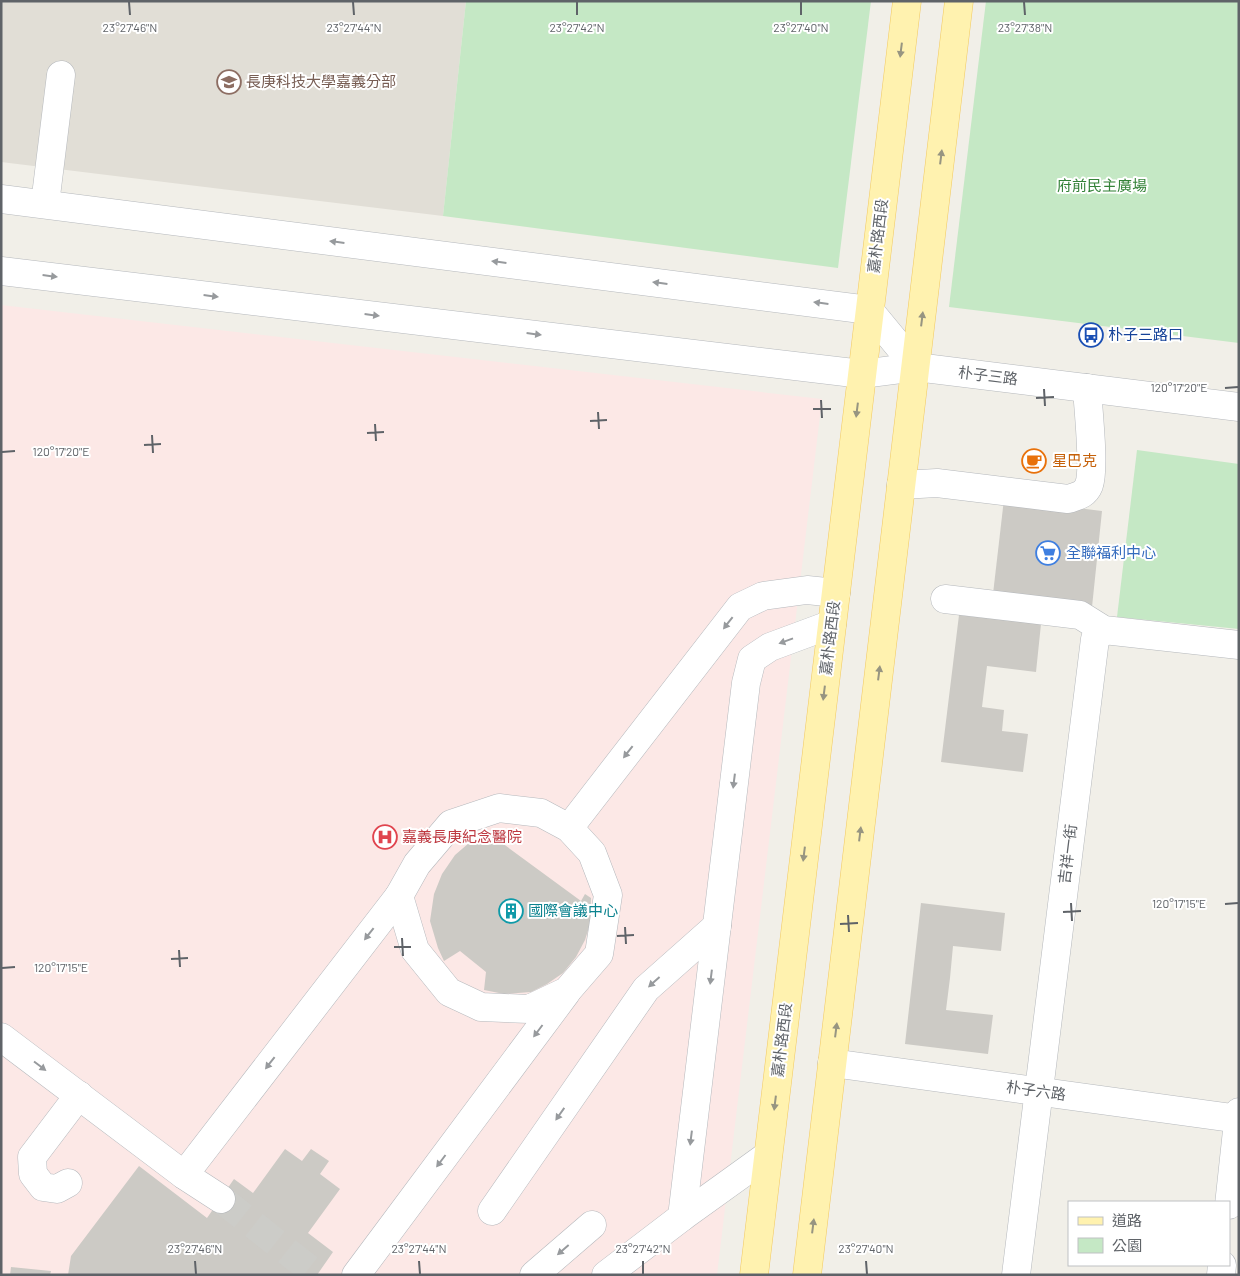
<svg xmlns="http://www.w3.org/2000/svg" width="1240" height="1276" viewBox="0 0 1240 1276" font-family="Barlow,'Noto Sans TC',sans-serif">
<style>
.education{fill:#e1ded6}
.medical{fill:#fce8e6}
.green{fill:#c5e8c5}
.building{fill:#cccac5}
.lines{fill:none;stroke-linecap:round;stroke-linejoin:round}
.minor-tunnel{stroke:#ccccc8;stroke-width:28;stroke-dasharray:28 14;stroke-linecap:butt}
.minor-casing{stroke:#b5b8bc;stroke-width:29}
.major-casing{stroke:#f2c960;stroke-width:29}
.minor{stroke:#fff;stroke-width:28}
.major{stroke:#fff2af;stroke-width:28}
.oneway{fill:#979581}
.oneway2{fill:#979a9d}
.ticks{fill:none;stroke:#5f6368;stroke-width:2}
.labels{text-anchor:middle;stroke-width:4;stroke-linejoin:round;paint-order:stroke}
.education-label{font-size:15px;fill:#785e54;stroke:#fff;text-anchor:start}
.park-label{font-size:15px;fill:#348238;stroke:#fff}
.street-label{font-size:15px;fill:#5f6368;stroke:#fff}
.transit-label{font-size:15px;fill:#164399;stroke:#fff;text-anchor:start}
.food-label{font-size:15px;fill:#c56008;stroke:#fff;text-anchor:start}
.shop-label{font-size:15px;fill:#366cbe;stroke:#fff;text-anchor:start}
.health-label{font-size:15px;fill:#be3a42;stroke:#fff;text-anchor:start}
.culture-label{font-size:15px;fill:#0d838f;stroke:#fff;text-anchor:start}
.ticks-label{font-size:12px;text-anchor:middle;fill:#5f6368;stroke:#fff;stroke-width:4;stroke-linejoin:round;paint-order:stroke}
</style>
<rect width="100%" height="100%" fill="#f1efe8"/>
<!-- education -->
<path class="education" d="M1 1H466L443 216 1 162Z"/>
<!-- medical -->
<path class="medical" d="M1 305 822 399 717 1275H1Z"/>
<!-- green -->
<g class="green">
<path d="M466 1H871L838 268 443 216Z"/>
<path d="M986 1H1239V343L949 307Z"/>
<path d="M1137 450 1239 464V629L1117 617Z"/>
</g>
<!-- building -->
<g class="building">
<path d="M1004 499 1102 511 1092 607 993 594Z"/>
<path d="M959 615 1041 624 1036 672 987 666 982 707 1004 710 1002 731 1028 734 1023 772 941 762Z"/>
<path d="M506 833 502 843 581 901 585 894 591 898 590 924 585 940 576 957 563 973 547 984 531 992 504 994 484 990 486 972 460 951 444 961 438 948 430 921 434 894 442 874 455 855 469 843 487 836Z"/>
<path d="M921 903 1005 913 1001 951 953 946 950 978 946 1010 993 1015 988 1054 905 1044Z"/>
<path d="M285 1149 302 1161 311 1149 329 1161 320 1174 340 1189 308 1233 333 1252 317 1275H68L71 1256 139 1166 207 1218 234 1179 253 1193Z"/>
<path d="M11 1267 51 1271 50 1275H10Z"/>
</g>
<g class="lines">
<!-- minor-tunnel -->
<path class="minor-tunnel" d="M221 1199 317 1275"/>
<!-- minor casing -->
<g class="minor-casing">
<g id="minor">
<path d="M1 199 869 310 916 367"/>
<path d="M45 204 61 75"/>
<path d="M1 271 862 374 916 367 1239 407"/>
<path d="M901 485 937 483 1068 499C1077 496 1085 495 1089 485 1095 468 1088 408 1087 388"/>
<path d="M945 599 1080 615 1104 630 1239 645"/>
<path d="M499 808 541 813 569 828 592 853 608 895 599 954 567 991 529 1009 481 1007 449 992 415 950 399 896 417 864 451 824Z"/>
<path d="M569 828 740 607 763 596 807 590 836 593"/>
<path d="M1 1037 184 1175 221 1199"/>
<path d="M832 1063 1239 1119"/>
<path d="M184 1175 399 896"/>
<path d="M68 1183 57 1189 43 1187 33 1174 32 1157 79 1095"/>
<path d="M1229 1205 1239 1112"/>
<path d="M492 1211 646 989 717 926"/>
<path d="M682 1217 768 1155"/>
<path d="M356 1275 566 993"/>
<path d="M534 1275 592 1225"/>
<path d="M606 1275 682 1217 746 683 752 659 770 647 832 624"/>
<path d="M1016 1275 1095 639 1104 630"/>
<path d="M1221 1275 1222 1265"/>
</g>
</g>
<!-- major casing -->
<g class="major-casing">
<g id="major">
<path d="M754 1275 907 1"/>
<path d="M807 1275 959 1"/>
</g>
</g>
<!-- minor -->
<use href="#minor" class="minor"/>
<!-- major -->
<use href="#major" class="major"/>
</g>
<!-- one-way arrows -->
<defs><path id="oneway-solid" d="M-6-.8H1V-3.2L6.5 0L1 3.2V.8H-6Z" transform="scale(1.25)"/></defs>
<g class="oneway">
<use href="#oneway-solid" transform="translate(901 50) rotate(97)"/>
<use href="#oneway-solid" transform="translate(941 157) rotate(-83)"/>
<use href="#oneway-solid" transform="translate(922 319) rotate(-83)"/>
<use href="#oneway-solid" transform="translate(857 410) rotate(97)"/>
<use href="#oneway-solid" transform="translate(879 673) rotate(-83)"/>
<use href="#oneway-solid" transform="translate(824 693) rotate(97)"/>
<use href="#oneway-solid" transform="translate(860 834) rotate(-83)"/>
<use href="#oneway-solid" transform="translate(804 854) rotate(97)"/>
<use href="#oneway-solid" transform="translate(836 1030) rotate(-83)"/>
<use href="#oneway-solid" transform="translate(775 1103) rotate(97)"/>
<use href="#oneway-solid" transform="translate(813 1226) rotate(-83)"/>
</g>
<g class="oneway2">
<use href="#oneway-solid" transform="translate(337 242) rotate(-173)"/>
<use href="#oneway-solid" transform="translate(499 262) rotate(-173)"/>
<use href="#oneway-solid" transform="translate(50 276) rotate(7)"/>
<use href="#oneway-solid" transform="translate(660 283) rotate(-173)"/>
<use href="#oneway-solid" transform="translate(211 296) rotate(7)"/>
<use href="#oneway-solid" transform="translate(821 303) rotate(-173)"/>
<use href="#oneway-solid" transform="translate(372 315) rotate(7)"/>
<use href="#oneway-solid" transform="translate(534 334) rotate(7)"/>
<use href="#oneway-solid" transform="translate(728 623) rotate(128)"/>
<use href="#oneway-solid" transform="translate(786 641) rotate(160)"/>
<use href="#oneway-solid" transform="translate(628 752) rotate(128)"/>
<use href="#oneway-solid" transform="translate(734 781) rotate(97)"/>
<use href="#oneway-solid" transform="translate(369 934) rotate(128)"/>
<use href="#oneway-solid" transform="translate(711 977) rotate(97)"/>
<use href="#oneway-solid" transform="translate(654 982) rotate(138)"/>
<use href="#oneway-solid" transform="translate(538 1031) rotate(127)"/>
<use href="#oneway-solid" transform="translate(270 1063) rotate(128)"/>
<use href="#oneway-solid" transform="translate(40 1066) rotate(37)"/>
<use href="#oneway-solid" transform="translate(560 1114) rotate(125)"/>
<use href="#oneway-solid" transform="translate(691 1138) rotate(97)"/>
<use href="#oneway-solid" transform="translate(441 1161) rotate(127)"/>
<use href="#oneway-solid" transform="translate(563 1250) rotate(139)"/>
</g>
<!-- ticks -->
<path class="ticks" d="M129 2 130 15M353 2 354 15M577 2V15M801 2V15M1024 2 1025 15M1225 388 1238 387M1044 389 1045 406M1036 398 1054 397M821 400 822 418M813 409H831M598 412 599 429M590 421 607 420M375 424 376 441M367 433 384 432M152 435 153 453M144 445 161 444M2 452 15 451M1071 903 1072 921M1225 904 1238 903M1063 912 1081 911M848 915 849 932M840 924 858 923M625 927 626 944M617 936 634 935M402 938 403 956M394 947H411M179 950 180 967M171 959 188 958M2 968 15 967M195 1261 196 1274M419 1261 420 1274M643 1261V1274M866 1261 867 1274"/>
<!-- icons -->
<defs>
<g id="university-ring" transform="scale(1.25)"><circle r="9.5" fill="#fff" stroke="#8d6e63" stroke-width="1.5"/><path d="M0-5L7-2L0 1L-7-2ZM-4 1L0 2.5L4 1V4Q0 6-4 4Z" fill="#8d6e63"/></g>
<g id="bus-ring" transform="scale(1.25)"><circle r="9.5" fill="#fff" stroke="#1a4fb4" stroke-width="1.5"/><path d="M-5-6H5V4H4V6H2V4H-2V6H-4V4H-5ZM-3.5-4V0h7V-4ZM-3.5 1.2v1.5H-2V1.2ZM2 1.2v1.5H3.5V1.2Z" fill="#1a4fb4"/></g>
<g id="cafe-ring" transform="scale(1.25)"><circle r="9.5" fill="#fff" stroke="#e8710a" stroke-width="1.5"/><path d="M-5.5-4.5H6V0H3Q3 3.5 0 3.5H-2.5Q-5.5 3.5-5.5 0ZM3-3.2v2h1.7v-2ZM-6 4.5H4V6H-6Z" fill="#e8710a"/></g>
<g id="supermarket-ring" transform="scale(1.25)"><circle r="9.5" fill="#fff" stroke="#3f7fe0" stroke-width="1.5"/><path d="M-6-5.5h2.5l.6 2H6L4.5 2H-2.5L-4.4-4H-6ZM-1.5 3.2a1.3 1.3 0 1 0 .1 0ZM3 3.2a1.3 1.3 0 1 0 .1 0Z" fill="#3f7fe0"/></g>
<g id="hospital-ring" transform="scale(1.25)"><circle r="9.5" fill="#fff" stroke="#e0444e" stroke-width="1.5"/><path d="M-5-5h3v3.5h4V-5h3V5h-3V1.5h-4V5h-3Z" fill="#e0444e"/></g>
<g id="building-ring" transform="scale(1.25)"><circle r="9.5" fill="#fff" stroke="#0f9aa8" stroke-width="1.5"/><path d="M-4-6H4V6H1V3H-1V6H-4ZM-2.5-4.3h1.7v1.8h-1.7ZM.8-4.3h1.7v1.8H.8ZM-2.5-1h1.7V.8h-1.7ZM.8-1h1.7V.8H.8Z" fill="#0f9aa8"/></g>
</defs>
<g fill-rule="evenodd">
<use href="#university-ring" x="229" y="82"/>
<use href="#bus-ring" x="1091" y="335"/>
<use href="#cafe-ring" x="1034" y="461"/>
<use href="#supermarket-ring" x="1048" y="553"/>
<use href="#hospital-ring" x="385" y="837"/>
<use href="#building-ring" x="511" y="911"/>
</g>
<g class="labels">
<!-- education labels -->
<g class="education-label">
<text x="246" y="87">長庚科技大學嘉義分部</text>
</g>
<!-- park labels -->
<g class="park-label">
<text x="1102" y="191">府前民主廣場</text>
</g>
<!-- street labels -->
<g class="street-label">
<text transform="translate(878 236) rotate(-83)" y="5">嘉朴路西段</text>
<text transform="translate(988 376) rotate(7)" y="5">朴子三路</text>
<text transform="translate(830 638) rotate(-83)" y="5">嘉朴路西段</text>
<text transform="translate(1068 854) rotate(-83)" y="5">吉祥一街</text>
<text transform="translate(782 1040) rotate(-83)" y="5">嘉朴路西段</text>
<text transform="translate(1036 1091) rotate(8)" y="5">朴子六路</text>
</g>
<!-- transit labels -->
<g class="transit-label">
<text x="1108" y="340">朴子三路口</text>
</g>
<!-- food labels -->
<g class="food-label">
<text x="1052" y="466">星巴克</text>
</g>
<!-- shop labels -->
<g class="shop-label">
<text x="1066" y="558">全聯福利中心</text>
</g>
<!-- health labels -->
<g class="health-label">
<text x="402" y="842">嘉義長庚紀念醫院</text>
</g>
<!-- culture labels -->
<g class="culture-label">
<text x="528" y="916">國際會議中心</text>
</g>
</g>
<g class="ticks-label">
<text x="130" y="32">23°27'46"N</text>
<text x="354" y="32">23°27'44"N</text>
<text x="577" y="32">23°27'42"N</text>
<text x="801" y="32">23°27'40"N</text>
<text x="1025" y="32">23°27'38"N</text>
<text x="1179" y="392">120°17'20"E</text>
<text x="61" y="456">120°17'20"E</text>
<text x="1179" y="908">120°17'15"E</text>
<text x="61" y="972">120°17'15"E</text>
<text x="195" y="1253">23°27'46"N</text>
<text x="419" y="1253">23°27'44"N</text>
<text x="643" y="1253">23°27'42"N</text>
<text x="866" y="1253">23°27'40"N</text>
</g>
<!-- border -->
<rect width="1240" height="1276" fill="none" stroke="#5f6368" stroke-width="5"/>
<!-- legend -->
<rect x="1068" y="1201" width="162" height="65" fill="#ffffff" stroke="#bfc1c3"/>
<rect x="1078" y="1217" width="25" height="8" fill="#fff2af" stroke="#bfc1c3"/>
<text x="1112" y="1226" font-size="15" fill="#5f6368">道路</text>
<rect x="1078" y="1238" width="25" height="15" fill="#c5e8c5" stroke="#bfc1c3"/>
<text x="1112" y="1251" font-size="15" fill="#5f6368">公園</text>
</svg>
